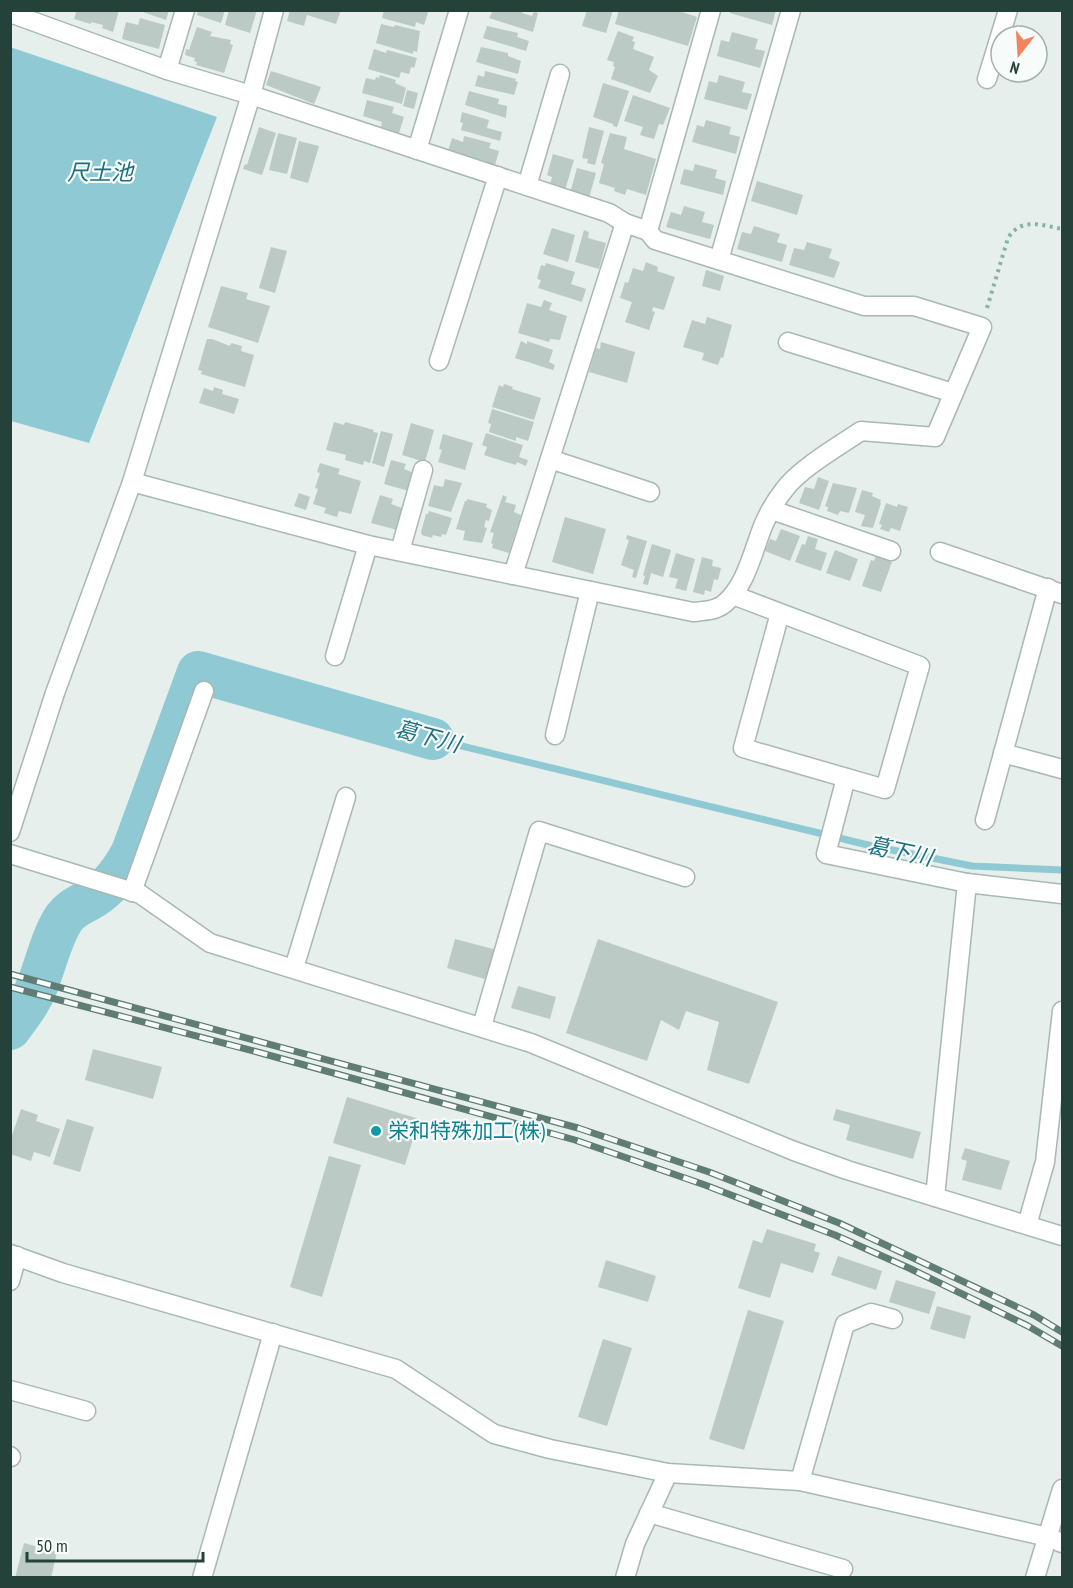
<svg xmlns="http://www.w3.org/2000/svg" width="1073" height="1588" viewBox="0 0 1073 1588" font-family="'PT Sans Narrow','Noto Sans JP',sans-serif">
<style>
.water{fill:#8ec9d4}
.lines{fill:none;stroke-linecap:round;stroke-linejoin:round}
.stream{stroke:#8ec9d4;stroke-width:7}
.river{stroke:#8ec9d4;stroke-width:42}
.building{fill:#bbcac4}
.minor-casing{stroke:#a8b8b2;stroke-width:21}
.path{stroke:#86b3a5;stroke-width:4;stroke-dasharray:3 4.5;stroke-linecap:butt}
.minor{stroke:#fff;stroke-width:18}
.rail-casing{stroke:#5f7d75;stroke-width:7}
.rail{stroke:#f7fbf9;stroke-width:4.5;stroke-dasharray:14;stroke-linecap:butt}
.culture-dot{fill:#0f9aa8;stroke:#f7fbf9;stroke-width:2}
.labels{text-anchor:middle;stroke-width:4.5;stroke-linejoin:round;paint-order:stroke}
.culture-label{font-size:21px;fill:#0d838f;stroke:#f7fbf9;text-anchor:start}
.water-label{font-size:22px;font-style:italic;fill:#1c6f80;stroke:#f7fbf9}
</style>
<rect width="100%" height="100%" fill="#e6efeb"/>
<!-- water -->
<path class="water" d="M10 47 217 117 89 443 11 421Z"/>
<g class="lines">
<!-- stream -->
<path class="stream" d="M433 739 872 846 972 866 1062 870"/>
<!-- river -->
<path class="river" d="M10 1029C20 1015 31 1002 37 986 46 964 51 938 64 918 72 907 83 904 94 897 111 886 123 869 132 852L198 672 433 739"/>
</g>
<!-- building -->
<g class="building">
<path d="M77 10H119L113 32 102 28 103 25 91 22V24L74 19Z"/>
<path d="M137 10H169L166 20Z"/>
<path d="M198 10H225L221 23 197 15Z"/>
<path d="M229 10H257L250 33 225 25Z"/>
<path d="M290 10H341L336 24 307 15 304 26 287 21Z"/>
<path d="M384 10H429L424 25 416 22 415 27 382 18Z"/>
<path d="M493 10H523L522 13 532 16 534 12 538 13 533 32 489 18Z"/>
<path d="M587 10H613L606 33 582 26Z"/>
<path d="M619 10H676L697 17 688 46 615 24Z"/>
<path d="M730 10H776L772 25 730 13Z"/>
<path d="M140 18 165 25 159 49 122 39 126 22 138 25Z"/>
<path d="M381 24 394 27 395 25 420 31 417 52 413 51V54L376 43Z"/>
<path d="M487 26 518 33 517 37 529 41 526 51 483 38Z"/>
<path d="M197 27 212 32 210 36 231 40 230 44 233 45 224 73 196 65 197 62 194 61 195 58 185 55 186 49 189 50Z"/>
<path d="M618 31 634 37 632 41 635 42 633 49 654 57 649 70 658 76 650 93 611 79 615 67 613 66 614 62 607 60Z"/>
<path d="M732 32 758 39 755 49 765 51 760 68 717 56 721 40 729 42Z"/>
<path d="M481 47 508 53V56L521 61 518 74 476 62Z"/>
<path d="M374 49 386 53 387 50 417 58 414 68 411 67 409 74 401 72 399 78 368 69Z"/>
<path d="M271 71 321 87 314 104 266 85Z"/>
<path d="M485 71 516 79 515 81 518 82 514 95 475 86 478 75 484 77Z"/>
<path d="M380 75 396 80 395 83 406 88 402 104 362 93 366 78 375 80 376 77 379 78Z"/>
<path d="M719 75 745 82 742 92 752 94 747 110 704 99 709 81 717 83Z"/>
<path d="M603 83 629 91 617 127 613 126V124L593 117Z"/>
<path d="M407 90 418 93 414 109 403 106Z"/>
<path d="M469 91 499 99 498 104 507 106 506 118 465 105Z"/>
<path d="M633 95 670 108 663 125 659 124 654 139 640 135 643 127 624 121Z"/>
<path d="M367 100 394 107 392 113 404 117 399 133 381 127 382 122 363 116Z"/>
<path d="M462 112 489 120 487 128 502 132 500 141 461 130 463 123 460 122Z"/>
<path d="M706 120 731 127 729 134 740 137 736 154 692 142 697 125 704 127Z"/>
<path d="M259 127 276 133 262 175 243 169 245 164 247 165Z"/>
<path d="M589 127 604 131 595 165 587 163 588 159 582 158Z"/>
<path d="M278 133 297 138 287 174 269 170Z"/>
<path d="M610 133 627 137 624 149 656 159 646 195 627 189 625 195 614 191 615 188 599 183 604 164 601 163Z"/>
<path d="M464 136 491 143 489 148 499 151 495 165 448 151 452 138 463 142Z"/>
<path d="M299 141 319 146 308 183 290 178Z"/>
<path d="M553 154 574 160 565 190 553 186 554 185 550 184 552 177 547 175Z"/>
<path d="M695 164 717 170 715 178 726 181 723 195 680 184 684 169 693 171Z"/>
<path d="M577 168 596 173 589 198 570 193Z"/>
<path d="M757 181 803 195 797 215 751 201Z"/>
<path d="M684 206 705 212 702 222 714 225 710 239 666 227 671 212 681 215Z"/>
<path d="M754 226 780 234 777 242 787 245 782 262 737 249 742 232 751 234Z"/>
<path d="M552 228 575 235 568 262 543 254Z"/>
<path d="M584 230 589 232 588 238 606 243 599 269 575 262Z"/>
<path d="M807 242 832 249 829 258 840 262 834 278 789 265 794 248 804 250Z"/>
<path d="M271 247 287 251 275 293 259 288Z"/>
<path d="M646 262 658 267 657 271 675 277 664 310 653 307 652 311 655 312 649 330 625 322 632 302 620 298 625 282 628 283 633 268 643 271Z"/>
<path d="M546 263 575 272 571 284 586 289 582 302 538 288 541 280 537 279 541 265 545 266Z"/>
<path d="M706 270 724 276 720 291 702 286Z"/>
<path d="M221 286 248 293 246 299 270 306 258 343 208 327Z"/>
<path d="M544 300 552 303 549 310 567 316 560 340 550 339 549 342 518 333 527 303 541 307Z"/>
<path d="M707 317 732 325 723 358 721 357 718 365 702 360 704 353 683 347 692 320 705 324Z"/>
<path d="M207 339H212L230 346 231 343 242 346 241 351 254 355 245 387 201 374 202 371 198 370Z"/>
<path d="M521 341 527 344V341L553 350 549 362 555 365 553 370 515 358Z"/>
<path d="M601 342 635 352 627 383 589 372 596 348 600 349Z"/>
<path d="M504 384 513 387 512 389 541 398 534 420 492 407 499 385 503 387Z"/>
<path d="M214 387 223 390 222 394 239 399 234 414 199 403 204 388 213 391Z"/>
<path d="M492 409 534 422 528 441 516 437V441L489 432 491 424 488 423Z"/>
<path d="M334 422 344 425 345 422 374 430 373 432 378 433 370 463 364 461 363 465 345 460 346 455 326 450Z"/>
<path d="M411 423 434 430 425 462 402 455Z"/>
<path d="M381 431 393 434 384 467 372 463Z"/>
<path d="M486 433 523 445 519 457 528 460 526 466 517 462 516 465 484 455 487 447 482 445Z"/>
<path d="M443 434 473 443 465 470 438 462 442 450 439 449Z"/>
<path d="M391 460 406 464 404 469 414 473 409 491 384 484Z"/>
<path d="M320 463 340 469 338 474 361 481 351 514 339 511 337 517 324 513 326 508 313 504 318 489 315 488 320 473 317 472Z"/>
<path d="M818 477 829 481 819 510 799 503 805 487 814 489Z"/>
<path d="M445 479 462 483 451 512 428 506 434 485 443 487Z"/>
<path d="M833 483 857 488 849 513 840 511 838 515 827 511 828 507 825 506Z"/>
<path d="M862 490 873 493 872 496 881 500 880 502 881 503 873 528 861 526 865 515 855 512Z"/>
<path d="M299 493 310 497 306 510 294 506Z"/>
<path d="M380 495 393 499 391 504 402 508 397 530 371 523Z"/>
<path d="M503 495 507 497 505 502 516 505 514 512 521 515 509 553 492 548 493 544 491 543 494 533 490 532Z"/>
<path d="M467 499 487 504 486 507 492 510 489 521 486 520 484 527 487 528 482 543 463 540 465 531 456 529 465 501H467Z"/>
<path d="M886 503 897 507 898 504 908 507 900 531 891 528 889 532 880 529 882 525 879 524Z"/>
<path d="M429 511 452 518 446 535 442 534 441 537 433 535 432 538 422 535 421 532 426 514H428Z"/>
<path d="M565 517 606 529 593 574 552 562Z"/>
<path d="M781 529 800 536 790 561 765 551 770 539 776 541Z"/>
<path d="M627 535 647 541 636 578 632 577 634 570 621 565 629 540 626 539Z"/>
<path d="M808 536 818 539 815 549 827 553 821 571 795 562 802 544 805 545Z"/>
<path d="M652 544 671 550 663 577 651 573 648 585 643 584 645 576 643 575Z"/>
<path d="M835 550 858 559 850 581 826 573Z"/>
<path d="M676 553 695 559 686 591 675 588 678 579 669 577Z"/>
<path d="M876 556 892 562 881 592 862 586 871 560 874 561Z"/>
<path d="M702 557 713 560 712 566 721 568 718 580 714 579 711 592 705 590 704 595 693 592Z"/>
<path d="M455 939 497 950 488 980 447 968Z"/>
<path d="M598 939 778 1002 749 1084 707 1070 719 1022 686 1011 679 1030 661 1020 647 1061 566 1033Z"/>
<path d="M518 986 556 997 550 1019 511 1008Z"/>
<path d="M93 1049 162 1067 153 1099 85 1080Z"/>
<path d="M347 1097 419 1119 405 1165 333 1143Z"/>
<path d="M21 1109 38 1115 36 1121 60 1129 50 1157 34 1152 31 1161 10 1154V1141Z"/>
<path d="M836 1109 921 1132 913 1159 846 1140 850 1125 833 1120Z"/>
<path d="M67 1119 94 1127 80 1172 53 1164Z"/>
<path d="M965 1148 1010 1161 1001 1190 962 1180 967 1161 961 1159Z"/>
<path d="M329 1156 361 1165 322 1297 290 1287Z"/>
<path d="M767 1229 816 1244 814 1251 820 1253 813 1273 781 1263 770 1298 738 1288 753 1240 762 1243Z"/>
<path d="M838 1256 882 1271 876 1290 831 1275Z"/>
<path d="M606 1260 656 1276 648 1302 598 1287Z"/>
<path d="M896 1280 936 1292 929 1314 889 1302Z"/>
<path d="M937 1306 971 1316 965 1339 930 1329Z"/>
<path d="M748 1310 784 1321 744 1450 709 1439Z"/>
<path d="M603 1339 632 1348 607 1426 578 1417Z"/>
<path d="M24 1543 57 1552 51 1578H15Z"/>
</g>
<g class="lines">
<!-- minor casing -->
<g class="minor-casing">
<g id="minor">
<path d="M10 13 167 70 251 95 609 213 625 223 648 231 655 240 864 306H914L982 327 935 437 861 431C839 446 799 469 784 490 776 500 768 514 763 526 753 551 746 586 724 604 715 611 704 611 693 612L368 545 132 482"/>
<path d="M167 70 185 10"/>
<path d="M987 79 1008 10"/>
<path d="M417 150 459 10"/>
<path d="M527 186 560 74"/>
<path d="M648 231 711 10"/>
<path d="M719 260 791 10"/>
<path d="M788 342 953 393"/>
<path d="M439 361 498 176"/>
<path d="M550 459 650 492"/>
<path d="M772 510 891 551"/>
<path d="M400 551 423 470"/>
<path d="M940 552 1062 594"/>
<path d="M513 575 625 223"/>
<path d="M733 595 920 666 885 789 743 748 780 613"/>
<path d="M335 656 368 545"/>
<path d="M555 735 590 591"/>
<path d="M1003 753 1062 769"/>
<path d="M846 778 826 854 967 883 1062 894"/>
<path d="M985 820 1048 588"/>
<path d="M10 832 55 693 132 482 251 95 274 10"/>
<path d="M10 854 140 894 210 943 531 1043 794 1151 847 1170 1062 1236"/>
<path d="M132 892 204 691"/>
<path d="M294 968 346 797"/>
<path d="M482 1026 539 831 685 877"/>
<path d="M935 1197 967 883"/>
<path d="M1027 1225 1045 1162 1062 1011"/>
<path d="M10 1254 63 1273 396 1369 494 1434 550 1449 668 1473 800 1481 1048 1537 1062 1543"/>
<path d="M10 1281 17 1256"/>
<path d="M10 1390 86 1411"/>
<path d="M10 1456 11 1457"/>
<path d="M800 1481 845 1324 871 1313 893 1319"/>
<path d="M649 1513 843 1569"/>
<path d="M202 1578 273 1333"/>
<path d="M625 1578 635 1544 668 1473"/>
<path d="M1035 1578 1062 1489"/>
</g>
</g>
<!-- path -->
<path class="path" d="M987 308 1008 238C1021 217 1042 225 1062 229"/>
<!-- minor -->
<use href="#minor" class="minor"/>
<!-- rail casing -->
<g class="rail-casing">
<g id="rail">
<path d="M10 974 578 1128 709 1172 839 1223 1034 1315 1062 1332"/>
<path d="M10 987 261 1053 575 1140 705 1185 835 1235 911 1269 1028 1326 1062 1346"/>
</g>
</g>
<!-- rail -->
<use href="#rail" class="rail"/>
</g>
<!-- markers -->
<circle class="culture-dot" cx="376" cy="1131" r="6"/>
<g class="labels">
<!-- culture labels -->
<g class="culture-label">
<text x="388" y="1138">栄和特殊加工(株)</text>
</g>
<!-- water labels -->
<g class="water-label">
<text x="100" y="180">尺土池</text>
<text transform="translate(428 736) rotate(15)" y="8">葛下川</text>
<text transform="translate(900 851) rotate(12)" y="8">葛下川</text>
</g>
</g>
<!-- border -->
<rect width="1073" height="1588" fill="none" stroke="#24423a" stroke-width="24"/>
<!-- north arrow -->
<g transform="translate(1019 54) rotate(197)"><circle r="28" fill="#f7fbf9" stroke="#a3b1ad" stroke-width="1.5"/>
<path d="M0-4.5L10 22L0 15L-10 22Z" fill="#f4845f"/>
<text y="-9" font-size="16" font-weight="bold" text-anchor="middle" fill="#24423a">N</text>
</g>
<!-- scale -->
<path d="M27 1552v9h176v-9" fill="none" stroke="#24423a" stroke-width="3"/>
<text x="36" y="1552" font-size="18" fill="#24423a" stroke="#f7fbf9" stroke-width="4.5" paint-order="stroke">50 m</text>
</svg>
